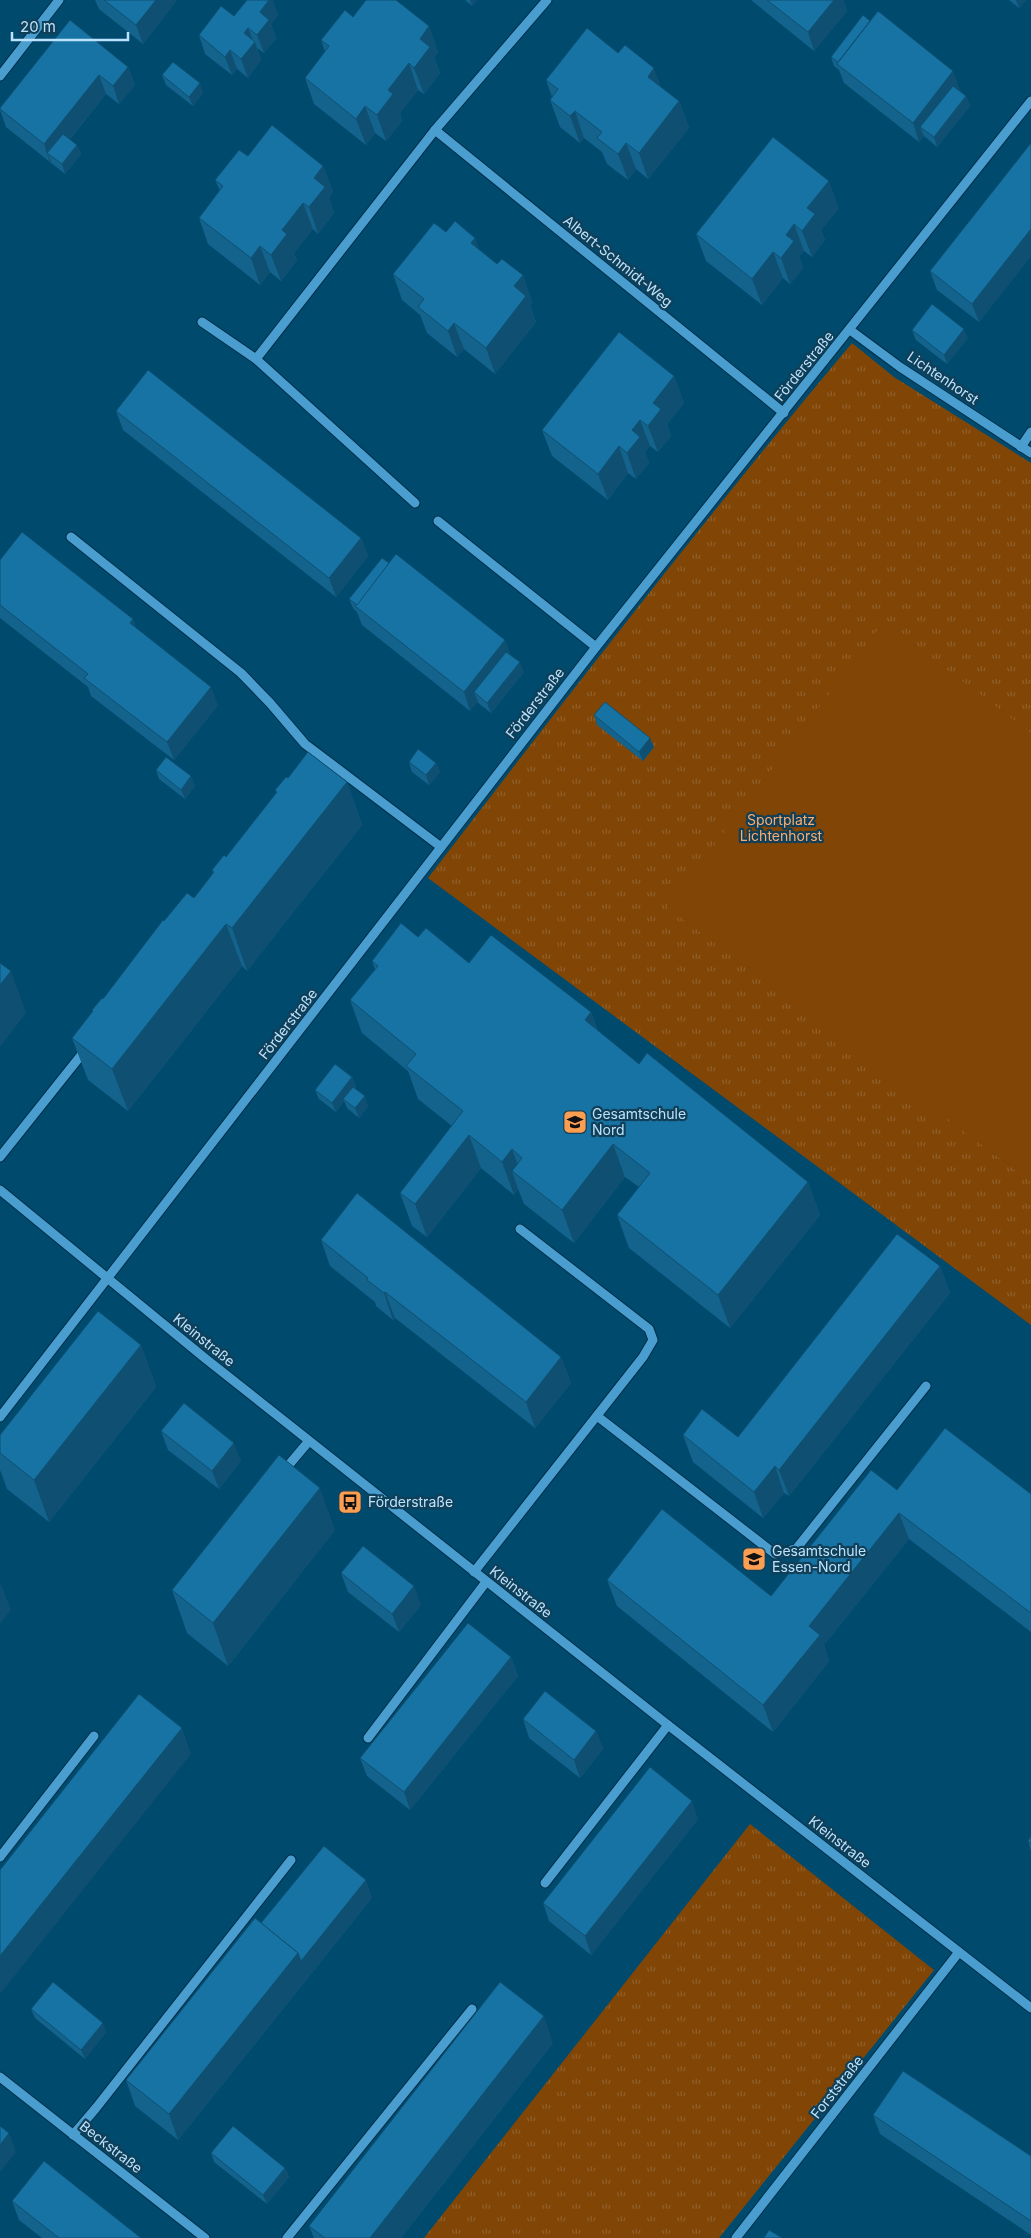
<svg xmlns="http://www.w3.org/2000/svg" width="1031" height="2238" viewBox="0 0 1031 2238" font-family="Inter,sans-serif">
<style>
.grass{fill:url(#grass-tufts)}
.garden{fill:#814505}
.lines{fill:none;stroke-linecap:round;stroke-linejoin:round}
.minor-casing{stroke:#002f48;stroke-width:11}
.minor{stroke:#4a9dcf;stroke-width:9}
.wall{fill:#13638c}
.shaded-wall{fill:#0f5072}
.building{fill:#1673a3;stroke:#0f5072}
.labels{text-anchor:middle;stroke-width:4.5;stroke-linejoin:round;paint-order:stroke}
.street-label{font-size:14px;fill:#bce3fe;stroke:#113f58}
.park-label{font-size:14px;fill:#fbad70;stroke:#113f58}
.poi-label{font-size:14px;fill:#bce3fe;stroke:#113f58;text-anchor:start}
</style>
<defs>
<pattern id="grass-tufts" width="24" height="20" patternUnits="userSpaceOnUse" patternTransform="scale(1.25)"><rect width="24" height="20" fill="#814505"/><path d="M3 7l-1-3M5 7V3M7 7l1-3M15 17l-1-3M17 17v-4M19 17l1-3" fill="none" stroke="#91602a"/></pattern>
</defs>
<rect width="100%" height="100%" fill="#004a6e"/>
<!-- grass -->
<g class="grass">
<path d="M852 343 894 377 1031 463V1325L428 878C567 697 706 517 852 343Z"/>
<path d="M750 1824 934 1970 719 2238H424Z"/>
</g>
<!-- garden -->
<path class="garden" d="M884 622 1031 733V1182L667 907Z"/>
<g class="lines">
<!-- minor casing -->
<g class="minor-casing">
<g id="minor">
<path d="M0 76 59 0"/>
<path d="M435 130 547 0"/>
<path d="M202 322 256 359 415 503"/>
<path d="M850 330 900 367 1031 453"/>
<path d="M256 359 435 130 784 413"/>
<path d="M1021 447 1031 432"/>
<path d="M438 521 596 647"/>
<path d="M71 537 241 673 270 703 305 744 441 847"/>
<path d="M0 1157 86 1049"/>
<path d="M0 1190 206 1359 668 1725 1031 2008"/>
<path d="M597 1416 775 1554 796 1549 926 1386"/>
<path d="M0 1417 596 647 1031 101"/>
<path d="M282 1473 309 1441"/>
<path d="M474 1572 643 1357 653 1340 649 1329 520 1229"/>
<path d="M368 1738 486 1582"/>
<path d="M0 1857 94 1736"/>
<path d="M545 1883 668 1725"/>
<path d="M0 2077 205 2238"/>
<path d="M73 2135 96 2108 291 1860"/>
<path d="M287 2238 472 2009"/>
<path d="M736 2238 959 1952"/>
</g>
</g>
<!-- minor -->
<use href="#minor" class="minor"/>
</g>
<!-- wall -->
<g class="wall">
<path d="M95 0H177L143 44 99 9Z"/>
<path d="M465 0H477L472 6Z"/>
<path d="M751 0H843L847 11 814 51Z"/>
<path d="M1009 0H1026L1019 8Z"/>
<path d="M278 15 271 24 276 38 264 53 257 48 261 60 248 78 237 69 232 75 205 54 199 35 234 16Z"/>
<path d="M353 17 429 26 438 52 434 58 440 73 424 94 418 90 400 113 402 121 386 141 375 133 366 145 314 104 305 78 325 52 321 40Z"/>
<path d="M70 20 128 67 135 85 119 104 106 94 70 139 77 145 81 154 65 174 6 127 0 110V108Z"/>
<path d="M831 57 960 90 959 91 966 96 970 106 937 147 924 136 919 142 844 83 839 70 834 66Z"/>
<path d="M162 75 203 93 193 106 166 85Z"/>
<path d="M546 80 661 87 679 101 689 128 648 179 636 169 628 180 607 164 602 152 584 138 580 143 560 127 550 100 552 97Z"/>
<path d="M1031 143V256L979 322 937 290 930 271Z"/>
<path d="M248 156 323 166 333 192 329 198 334 213 318 234 313 229 294 253 297 260 281 281 270 272 260 285 208 244 199 218 220 191 215 180Z"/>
<path d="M839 208 821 230 825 240 812 257 804 251 799 256 803 268 790 284 783 278 762 305 706 261 696 234Z"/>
<path d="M446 232 475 238 479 250 497 264 523 275 532 302 530 305 536 322 495 374 464 349 457 357 427 333 420 315 402 300 393 274Z"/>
<path d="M912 330 968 338 947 364 916 340Z"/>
<path d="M674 376 684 403 667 424 671 436 658 452 650 446 645 452 649 463 636 479 628 473 608 500 552 456 542 430Z"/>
<path d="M116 411 361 538 368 556 336 597 123 430Z"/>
<path d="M0 560 133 619 136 628 218 705 174 760 91 696 88 687 0 618Z"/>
<path d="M389 563 505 640 510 654 524 672 491 713 477 702 470 711 362 625 357 612 353 608 349 599Z"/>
<path d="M594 715 654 747 643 761 597 725Z"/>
<path d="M409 762 436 763 440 772 429 785 412 772Z"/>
<path d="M156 770 195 786 185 799 159 779Z"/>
<path d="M288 778 347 782 362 825 247 971 242 966 128 1111 88 1080 72 1038 92 1012V1010L103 999 164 921 194 898 213 874 212 870 226 857 276 793 275 790Z"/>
<path d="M418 937 469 963 591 1012 598 1031 639 1064 808 1182 820 1215 730 1328 629 1248 617 1215 639 1187 625 1177 574 1243 524 1204 518 1189 514 1195 481 1168 427 1237 412 1226 400 1193 452 1126 418 1099 408 1071 362 1033 350 1000 375 970 372 961Z"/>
<path d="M352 1077 356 1087 354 1088 368 1106 359 1118 347 1108 344 1101 336 1112 319 1099 315 1090Z"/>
<path d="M321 1240 561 1357 571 1383 535 1428 395 1318 393 1320 376 1306 375 1302 330 1266Z"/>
<path d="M940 1266 950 1293 789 1496 784 1493 763 1518 693 1462 683 1435 738 1437Z"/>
<path d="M141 1345 156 1387 49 1522 7 1489 0 1470V1435Z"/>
<path d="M161 1431 241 1461 219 1489 168 1450Z"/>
<path d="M897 1490 1031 1494V1632L909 1539 824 1645 829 1661 773 1732 617 1606 607 1580 771 1596Z"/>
<path d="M335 1530 228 1666 187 1633 172 1590Z"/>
<path d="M341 1573 421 1605 399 1632 348 1592Z"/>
<path d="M511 1657 518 1676 410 1810 367 1776 360 1758Z"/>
<path d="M523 1719 596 1731 603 1749 580 1778 529 1738Z"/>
<path d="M698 1819 591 1955 549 1921 543 1903Z"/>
<path d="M1031 1836V1851L1028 1841Z"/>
<path d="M372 1898 178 2140 135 2106 126 2080 261 1923Z"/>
<path d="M31 2009 106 2032 85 2059 35 2018Z"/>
<path d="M553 2043 401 2238H314L309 2226Z"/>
<path d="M873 2115 1031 2156V2235L880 2134Z"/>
<path d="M211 2153 285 2168 289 2177 267 2204 214 2162Z"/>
<path d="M12 2201 141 2238H42L19 2220Z"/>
</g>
<!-- shaded-wall -->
<g class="shaded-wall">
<path d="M156 0H177L143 44 136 25Z"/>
<path d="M269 0H273L278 15 271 24 276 38 264 53 257 35 260 12Z"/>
<path d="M470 0H477L472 6Z"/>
<path d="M834 0H843L847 11 814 51 808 32Z"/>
<path d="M1016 0H1026L1019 8Z"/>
<path d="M429 26 438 52 434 58 440 73 424 94 414 68 420 39Z"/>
<path d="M248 28 254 43 255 42 261 60 248 78 241 59 244 33Z"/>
<path d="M230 50 237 69 232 75 225 57Z"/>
<path d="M409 63 418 90 400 113 402 121 386 141 377 115 388 90Z"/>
<path d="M128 67 135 85 119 104 113 86Z"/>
<path d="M654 68 664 95 648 77Z"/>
<path d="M953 71 960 90 927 132 920 127 924 136 919 142 913 123Z"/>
<path d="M99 75 106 94 54 158 47 153 51 162 50 163 44 144Z"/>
<path d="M200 83 203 93 193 106 189 97Z"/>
<path d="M966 96 970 106 937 147 934 137Z"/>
<path d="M679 101 689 128 648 179 639 153Z"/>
<path d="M365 106 375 133 366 145 356 119Z"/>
<path d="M575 111 584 138 580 143 570 116Z"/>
<path d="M626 143 636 169 628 180 618 154Z"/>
<path d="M77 145 81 154 65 174 62 164Z"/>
<path d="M323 166 333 192 329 198 334 213 318 234 309 207 314 178Z"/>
<path d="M829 181 839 208 821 230 825 240 812 257 802 231 807 208Z"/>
<path d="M303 203 313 229 294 253 297 260 281 281 271 255 282 230Z"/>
<path d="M794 224 804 251 799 256 803 268 790 284 781 258 786 235Z"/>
<path d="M1031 229V256L979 322 972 304Z"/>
<path d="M475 238 484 264 471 243Z"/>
<path d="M260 246 270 272 260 285 251 258Z"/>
<path d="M773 252 783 278 762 305 752 279Z"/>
<path d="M523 275 532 302 530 305 536 322 495 374 486 348 514 286Z"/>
<path d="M454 323 464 349 457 357 448 331Z"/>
<path d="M964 329 968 338 947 364 944 355Z"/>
<path d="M674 376 684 403 667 424 671 436 658 452 648 426 653 403Z"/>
<path d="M640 420 650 446 645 452 649 463 636 479 627 453 632 430Z"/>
<path d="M619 446 628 473 608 500 598 474Z"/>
<path d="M361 538 368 556 336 597 329 578Z"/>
<path d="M133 619 139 638 130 623Z"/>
<path d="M505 640 512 659 474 692 478 702 470 711 464 692Z"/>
<path d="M520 662 524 672 491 713 487 703Z"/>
<path d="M211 687 218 705 174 760 167 742Z"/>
<path d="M650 738 654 747 643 761 639 752Z"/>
<path d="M436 763 440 772 429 785 426 775Z"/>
<path d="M191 776 195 786 185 799 181 790Z"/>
<path d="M347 782 362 825 247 971 232 928Z"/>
<path d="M226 924 242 966 128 1111 112 1069Z"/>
<path d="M11 971 26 1013 0 1047V985Z"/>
<path d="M591 1012 603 1046 585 1020Z"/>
<path d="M352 1077 356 1087 345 1100 343 1099 344 1101 336 1112 332 1103Z"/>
<path d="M365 1096 368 1106 359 1118 355 1108Z"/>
<path d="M469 1135 481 1168 427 1237 415 1204Z"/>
<path d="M613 1144 625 1177 574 1243 562 1210Z"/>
<path d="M512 1149 523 1179 512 1171 518 1189 514 1195 502 1162Z"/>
<path d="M808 1182 820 1215 730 1328 718 1295Z"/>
<path d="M940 1266 950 1293 789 1496 779 1470Z"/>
<path d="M385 1292 395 1318 393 1320 384 1293Z"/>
<path d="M141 1345 156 1387 49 1522 34 1480Z"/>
<path d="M561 1357 571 1383 535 1428 526 1402Z"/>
<path d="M234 1443 241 1461 219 1489 212 1471Z"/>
<path d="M775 1466 784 1493 763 1518 754 1492Z"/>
<path d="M320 1488 335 1530 228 1666 213 1623Z"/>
<path d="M899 1513 909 1539 824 1645 829 1661 773 1732 763 1705 809 1626Z"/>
<path d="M1 1584 11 1610 0 1624V1585Z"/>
<path d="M414 1586 421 1605 399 1632 392 1614Z"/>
<path d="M511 1657 518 1676 410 1810 404 1792Z"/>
<path d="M182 1728 191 1754 0 1994V1956Z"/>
<path d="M596 1731 603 1749 580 1778 574 1760Z"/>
<path d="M692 1801 698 1819 591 1955 585 1936Z"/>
<path d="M366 1880 372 1898 178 2140 169 2114 298 1953Z"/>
<path d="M544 2016 553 2043 401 2238H370Z"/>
<path d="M103 2023 106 2032 85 2059 81 2050Z"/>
<path d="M9 2133 16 2152 0 2172V2145Z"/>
<path d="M285 2168 289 2177 267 2204 263 2195Z"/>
</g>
<!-- building -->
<g class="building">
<path d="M104 0H156L136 25Z"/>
<path d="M247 0H269L260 12 269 20 257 35 248 28 244 33 255 42 241 59 230 50 225 57 199 35 221 6 234 16Z"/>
<path d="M366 0H396L429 26 420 39 430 47 414 68 409 63 388 90 393 94 377 115 365 106 356 119 305 78 329 46 321 40 345 10 353 17Z"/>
<path d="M767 0H834L808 32Z"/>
<path d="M878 11 953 71 913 123 837 64Z"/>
<path d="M863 15 870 21 838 62 831 57Z"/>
<path d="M70 20 128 67 113 86 99 75 44 144 0 109V108Z"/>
<path d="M587 28 618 53 625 45 654 68 648 77 679 101 639 153 626 143 618 154 597 138 602 132 575 111 570 116 550 100 558 89 546 80Z"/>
<path d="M173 62 200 83 189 97 162 75Z"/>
<path d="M953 86 966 96 934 137 920 127Z"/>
<path d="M272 125 323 166 314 178 325 187 309 207 303 203 282 230 287 234 271 255 260 246 251 258 199 218 223 186 215 180 239 150 248 156Z"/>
<path d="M63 134 77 145 62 164 47 153Z"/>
<path d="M773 137 829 181 807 208 815 214 802 231 794 224 786 235 794 241 781 258 773 252 752 279 696 234Z"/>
<path d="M1031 143V229L972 304 930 271Z"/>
<path d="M455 221 475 238 471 243 497 264 502 259 523 275 514 286 526 296 486 348 454 323 448 331 418 307 424 299 393 274 434 223 446 232Z"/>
<path d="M932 304 964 329 944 355 912 330Z"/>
<path d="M619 332 674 376 653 403 661 409 648 426 640 420 632 430 640 437 627 453 619 446 598 474 542 430Z"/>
<path d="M148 370 361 538 329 578 116 411Z"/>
<path d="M22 532 133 619 130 623 211 687 167 742 84 678 88 674 0 605V560Z"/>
<path d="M396 554 505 640 464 692 355 606Z"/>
<path d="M382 558 389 563 357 605 349 599Z"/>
<path d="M506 652 520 662 487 703 474 692Z"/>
<path d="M605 702 650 738 639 752 594 715Z"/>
<path d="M418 749 436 763 426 775 409 762Z"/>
<path d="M308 752 347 782 232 928 226 924 112 1069 72 1038 93 1011 92 1010 102 998 103 999 163 920 164 921 187 893 194 898 214 872 212 870 224 855 226 857 277 792 275 790 286 777 288 778Z"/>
<path d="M166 757 191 776 181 790 156 770Z"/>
<path d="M401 923 418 937 426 928 469 963 491 935 591 1012 585 1020 639 1064 647 1053 808 1182 718 1295 617 1215 650 1173 613 1144 562 1210 512 1171 522 1158 512 1149 502 1162 469 1135 415 1204 400 1193 463 1111 406 1066 416 1054 350 1000 378 966 372 961Z"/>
<path d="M0 963 11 971 0 985Z"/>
<path d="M335 1064 352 1077 332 1103 315 1090Z"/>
<path d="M353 1087 365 1096 355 1108 343 1099Z"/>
<path d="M357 1193 561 1357 526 1402 385 1292 384 1293 367 1280 368 1278 321 1240Z"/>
<path d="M897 1234 940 1266 779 1470 775 1466 754 1492 683 1435 702 1409 738 1437Z"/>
<path d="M98 1311 141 1345 34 1480 0 1453V1435Z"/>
<path d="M184 1403 234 1443 212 1471 161 1431Z"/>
<path d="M945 1428 1031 1494V1613L899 1513 809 1626 820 1635 763 1705 607 1580 662 1509 771 1596 871 1470 897 1490Z"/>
<path d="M279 1455 320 1488 213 1623 172 1590Z"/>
<path d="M363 1546 414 1586 392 1614 341 1573Z"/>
<path d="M468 1623 511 1657 404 1792 360 1758Z"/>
<path d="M545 1691 596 1731 574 1760 523 1719Z"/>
<path d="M139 1694 182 1728 0 1956V1870Z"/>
<path d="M650 1767 692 1801 585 1936 543 1903Z"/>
<path d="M1031 1836V1844L1028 1841Z"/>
<path d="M324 1846 366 1880 301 1961 298 1953 261 1923Z"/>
<path d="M255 1918 298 1953 169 2114 126 2080Z"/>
<path d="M53 1982 103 2023 81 2050 31 2009Z"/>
<path d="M500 1982 544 2016 370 2238H325L309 2226Z"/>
<path d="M903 2071 1031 2156V2221L873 2115Z"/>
<path d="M0 2126 9 2133 0 2145Z"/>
<path d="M233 2126 285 2168 263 2195 211 2153Z"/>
<path d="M44 2161 141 2238H59L12 2201Z"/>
<path d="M769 2230 782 2238H764Z"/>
</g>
<!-- icons -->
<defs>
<g id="school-square" transform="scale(1.25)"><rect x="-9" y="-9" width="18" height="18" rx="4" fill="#fb9e51" stroke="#113f58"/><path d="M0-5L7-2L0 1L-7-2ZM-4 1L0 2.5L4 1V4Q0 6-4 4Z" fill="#111"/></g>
<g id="bus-square" transform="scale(1.25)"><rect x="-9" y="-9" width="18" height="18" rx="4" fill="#fb9e51" stroke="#113f58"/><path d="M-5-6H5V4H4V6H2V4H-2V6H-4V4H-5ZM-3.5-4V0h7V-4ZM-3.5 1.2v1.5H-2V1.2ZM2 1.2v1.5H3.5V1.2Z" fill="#111"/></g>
</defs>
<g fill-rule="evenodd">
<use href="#school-square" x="575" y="1122"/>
<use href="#bus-square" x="350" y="1502"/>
<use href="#school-square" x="754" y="1559"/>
</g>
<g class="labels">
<!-- street labels -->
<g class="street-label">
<text transform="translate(618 261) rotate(39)" y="5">Albert-Schmidt-Weg</text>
<text transform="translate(804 366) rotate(-51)" y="5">Förderstraße</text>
<text transform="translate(943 378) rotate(34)" y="5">Lichtenhorst</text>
<text transform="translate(535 703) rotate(-52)" y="5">Förderstraße</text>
<text transform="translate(288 1024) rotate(-52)" y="5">Förderstraße</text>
<text transform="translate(204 1340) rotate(39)" y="5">Kleinstraße</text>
<text transform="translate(521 1592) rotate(38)" y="5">Kleinstraße</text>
<text transform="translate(840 1842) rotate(38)" y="5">Kleinstraße</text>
<text transform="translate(837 2087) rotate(-52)" y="5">Forststraße</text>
<text transform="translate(111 2147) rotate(38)" y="5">Beckstraße</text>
</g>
<!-- park labels -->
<g class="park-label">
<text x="781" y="825">Sportplatz<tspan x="781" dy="16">Lichtenhorst</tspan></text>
</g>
<!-- poi labels -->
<g class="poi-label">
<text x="592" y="1119">Gesamtschule<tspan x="592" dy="16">Nord</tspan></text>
<text x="368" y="1507">Förderstraße</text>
<text x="772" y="1556">Gesamtschule<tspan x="772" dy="16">Essen-Nord</tspan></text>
</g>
</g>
<!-- scale -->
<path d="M12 32v8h116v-8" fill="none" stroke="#bce3fe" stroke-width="2.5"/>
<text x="20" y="32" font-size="15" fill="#bce3fe" stroke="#113f58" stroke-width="4" paint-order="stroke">20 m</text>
</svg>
